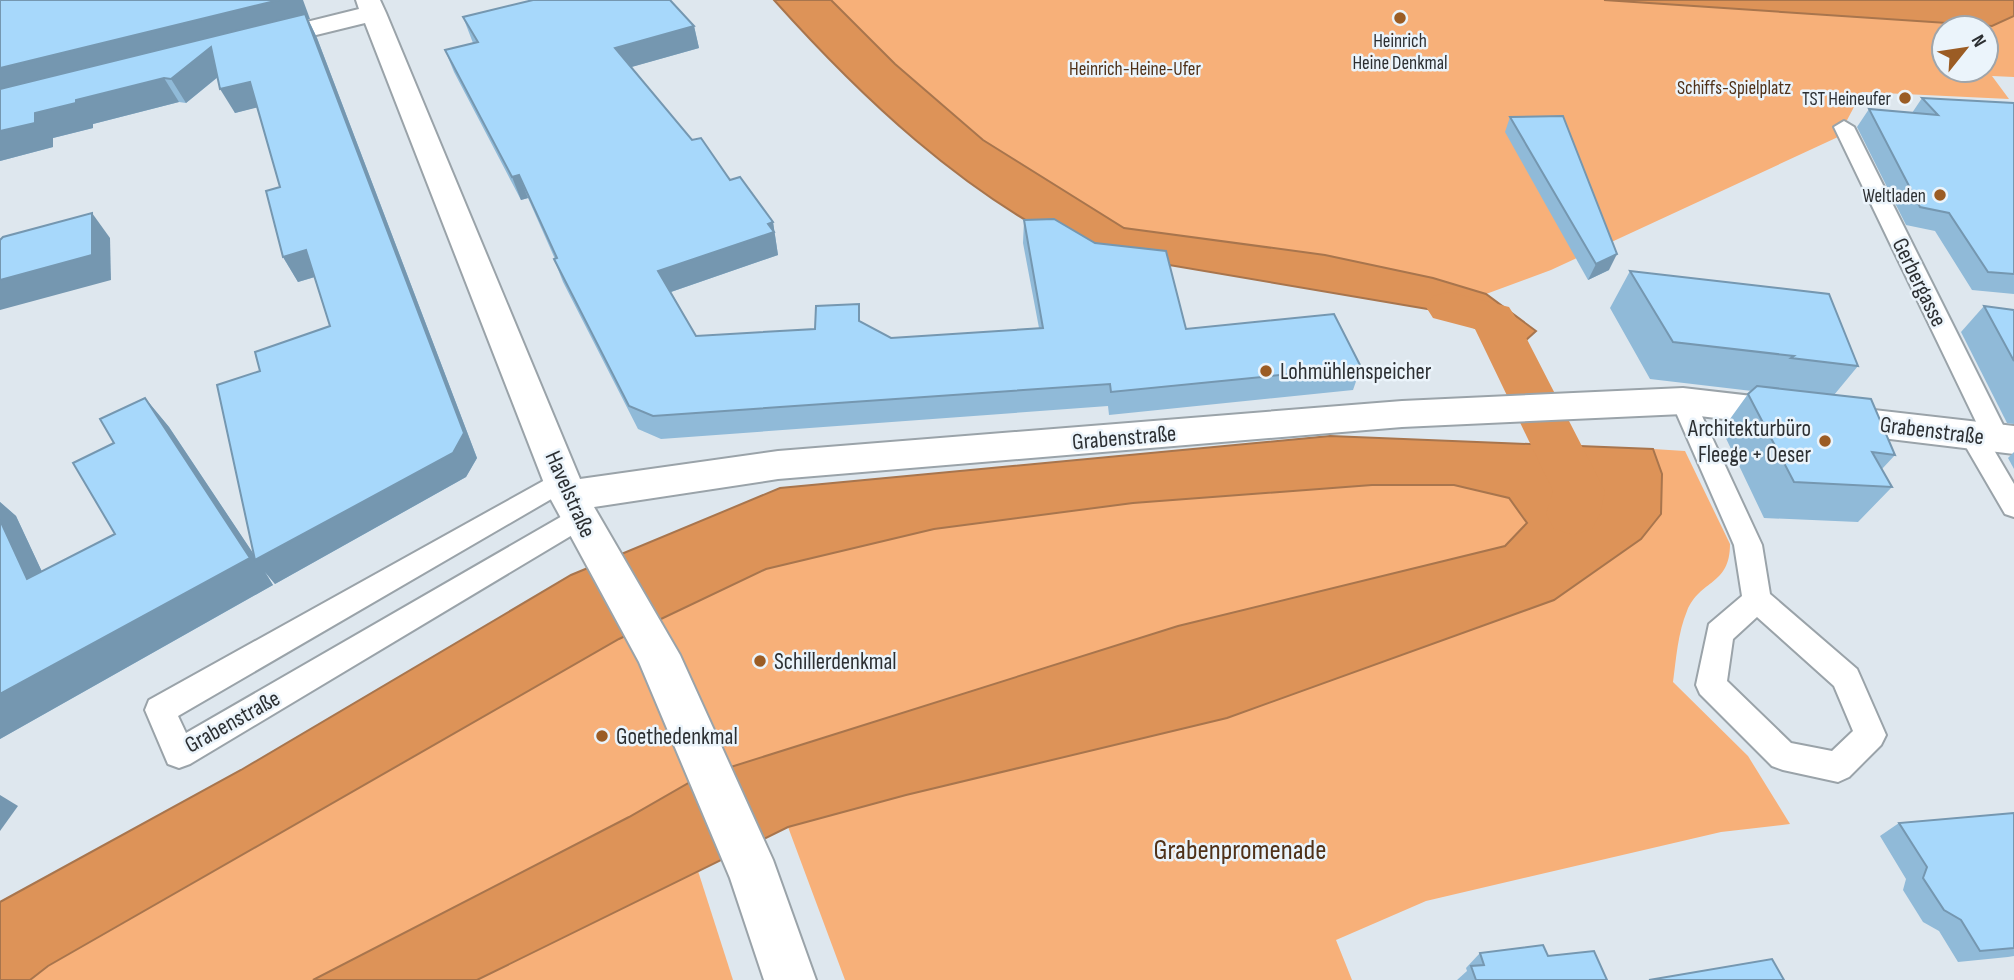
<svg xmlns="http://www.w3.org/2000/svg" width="2014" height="980" viewBox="0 0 2014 980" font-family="'Sofia Sans Condensed',sans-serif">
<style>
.green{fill:#f7b079;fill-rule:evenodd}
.water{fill:#dd9358;stroke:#a8754d;stroke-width:2}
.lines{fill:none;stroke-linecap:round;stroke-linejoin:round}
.canal{fill:#dd9358;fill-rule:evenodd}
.lane-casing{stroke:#9aa3a9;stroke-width:4}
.street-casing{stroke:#9aa3a9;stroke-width:4}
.lane{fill:#fff;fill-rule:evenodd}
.street{fill:#fff;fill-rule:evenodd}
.wall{fill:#90bad8}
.shaded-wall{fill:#7597b0}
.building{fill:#a7d8fb;stroke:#7597b0;stroke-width:2}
.poi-dot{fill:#9b5c24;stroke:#ebf4fb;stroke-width:2.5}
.labels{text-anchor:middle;stroke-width:5;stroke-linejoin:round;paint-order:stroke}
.far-poi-label{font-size:19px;fill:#2c2f32;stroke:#ebf4fb;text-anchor:end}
.far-park-label{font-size:19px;fill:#503118;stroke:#ebf4fb}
.street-label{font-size:23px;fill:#2c2f32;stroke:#ebf4fb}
.poi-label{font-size:23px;fill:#2c2f32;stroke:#ebf4fb;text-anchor:start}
.near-park-label{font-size:28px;fill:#503118;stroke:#ebf4fb}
</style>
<rect width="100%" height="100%" fill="#dee7ee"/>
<!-- green -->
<g class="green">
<path d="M831 0H1604L1992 26 2014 16V77L1992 76 2009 99 1862 92 1838 137 1551 270 1486 294 1433 278 1325 255 1124 228 983 140 895 64ZM1944 28H1986V70H1944Z"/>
<path d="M1653 449 1685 451 1730 544C1730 586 1700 579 1687 611 1678 632 1676 659 1673 682L1748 756 1790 824 1721 832 1426 901 1336 940 1352 980H845L788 827 906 795 1227 718 1662 474Z"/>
<path d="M1372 485H1454L1509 498 1527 523 1505 546 1178 626 699 777 629 817 313 980H30L48 966 619 639 766 569 934 529 1133 503Z"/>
<path d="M698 871 733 980H477Z"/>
</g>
<!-- water -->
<g class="water">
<path d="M774 0H831L895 64 983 140 1124 228 1325 255 1433 278 1486 294 1536 331 1525 341 1502 342 1445 312 1081 250C963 194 860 96 774 0Z"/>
<path d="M1604 0H2014V16L1992 26Z"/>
<path d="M1330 436 1653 449 1662 474 1661 514 1641 539 1554 600 1227 718 906 795 788 827 477 980H313L629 817 699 777 1178 626 1505 546 1527 523 1509 498 1454 485H1372L1133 503 934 529 766 569 619 639 48 966 30 980H0V902L241 770 571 575 780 488Z"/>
</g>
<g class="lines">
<!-- canal -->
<path class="canal" d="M1449 292 1509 307 1516 318 1605 491 1600 514 1592 529 1573 535 1554 529 1546 514 1553 491 1475 329 1433 318 1426 307 1433 296Z"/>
<!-- lane casing -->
<g class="lane-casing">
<g id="lane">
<path d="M1844 121 1854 127 2009 437 2005 444 1991 445 2014 484V517L2005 514 1959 435 1963 428H1979L1834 127Z"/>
<path d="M1683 392 1692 395 1695 401 1762 545 1770 594 1857 669 1861 678 1886 735 1881 745 1849 777 1838 782 1783 770 1772 766 1700 694 1696 685 1709 624 1742 596 1734 545 1671 401 1674 395ZM1757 617 1834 686 1853 731 1832 751 1791 743 1727 681 1733 639Z"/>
<path d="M563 470 572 473 576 480 572 487 178 716 186 733 571 511 580 508 589 511 593 518 589 525 190 764 179 768 168 764 145 710 149 700Z"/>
</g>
</g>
<!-- street casing -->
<g class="street-casing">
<path id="street" d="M356 0H380L386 13 580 479 778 451 1402 401 1683 388 2014 426V454L1683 414 1402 427 778 479 594 507 680 655 773 860 816 980H764L730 878 639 662 549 496 365 23 263 48 254 45 250 40 254 35 359 9Z"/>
</g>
<!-- lane -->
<use href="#lane" class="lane"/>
<!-- street -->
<use href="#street" class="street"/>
</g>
<!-- wall -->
<g class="wall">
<path d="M0 0 310 19H308L317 38 477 458 466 477 275 584 265 572 273 585 0 739V502L16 516 42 572 115 534 114 443 145 398 169 427 254 555 260 371 330 326 315 277 298 282 283 257 280 187 257 107 235 113 218 77 186 103 179 102 93 124V128L53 138V147L0 161Z"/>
<path d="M463 17 694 26 699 48 631 67 692 140 773 222 778 255 671 292 696 336 815 329 862 322 891 338 1039 328 1023 243 1024 220 1186 329 1361 367 1353 390 1109 415 1108 406 661 439 638 429 563 282 554 259H555L528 198 521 200 454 72 445 50 473 43Z"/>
<path d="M1922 98 2014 103V294L1972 290 1935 231 1906 225 1857 127 1869 109 1912 113Z"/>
<path d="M1510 117 1609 270 1588 280 1505 132Z"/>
<path d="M1630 271 1858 366 1834 395 1895 455 1882 469 1892 487 1858 522 1764 518 1722 430 1748 394 1752 391 1650 379 1610 308Z"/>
<path d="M1984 306 2014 310V424L2007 423 1961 332Z"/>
<path d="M2014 452V469L2008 458Z"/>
<path d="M2014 813V956L2008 957 1958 962 1939 931 1923 922 1903 890 1906 879 1880 836 1899 823Z"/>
<path d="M1480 953 1548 956 1607 980H1457L1467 971 1466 968Z"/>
</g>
<!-- shaded-wall -->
<g class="shaded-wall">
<path d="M279 0H303L310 19H308L317 38 477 458 466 477 275 584 265 572 273 585 0 739V694L250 558 145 398 169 427 257 559 453 453 307 19 0 96V68Z"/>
<path d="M694 26 699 48 621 70 615 48Z"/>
<path d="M211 47 225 71 186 103 171 79Z"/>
<path d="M164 78 179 102 93 124V128L53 138V147L0 161V131L35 113 76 100Z"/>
<path d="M250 82 263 106 235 113 220 89Z"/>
<path d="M519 175 528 198 521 200 512 177Z"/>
<path d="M92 213 110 238 111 280 0 310V280Z"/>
<path d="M773 222 778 255 665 294 658 271Z"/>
<path d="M306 250 321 275 298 282 283 257Z"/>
<path d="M1617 254 1609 270 1588 280 1596 264Z"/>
<path d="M0 502 16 516 58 606 27 579 0 520Z"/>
<path d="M0 795 18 806 0 831Z"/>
</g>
<!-- building -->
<g class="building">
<path d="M0 0H279L0 68Z"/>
<path d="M533 0H670L694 26 615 48 692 140 701 138 730 180 740 177 773 222 768 224 774 232 658 271 696 336 815 329 816 306 859 304V321L891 338 1043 328 1024 220 1054 219 1095 243 1166 251 1186 329 1334 314 1361 367 1111 392 1110 384 653 416 629 406 554 259 557 258 519 175 512 177 445 50 478 42 463 17Z"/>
<path d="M305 14 464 433 453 453 255 560 217 385 260 371 255 352 330 326 306 250 283 257 266 191 280 187 250 82 220 89 211 47 171 79 164 78 76 100V103L35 113V123L0 131V89Z"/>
<path d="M1922 98 2014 103V274L1988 272 1949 213 1920 207 1869 109 1938 115Z"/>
<path d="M1563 116 1617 254 1596 264 1510 117Z"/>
<path d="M92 213V255L0 280V240L3 237Z"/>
<path d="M1630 271 1829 294 1858 366 1791 358 1794 356 1673 342Z"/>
<path d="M1984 306 2014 310V361Z"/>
<path d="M1757 386 1871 399 1895 455 1872 452 1892 487 1794 482 1748 394Z"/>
<path d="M145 398 250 558 0 694V520L27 579 115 534 73 463 114 443 100 419Z"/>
<path d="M2014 813V948L1980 951 1961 920 1944 910 1923 878 1927 867 1899 823Z"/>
<path d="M1543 945 1548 956 1594 951 1607 980H1476L1471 966 1484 965 1480 953Z"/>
<path d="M1772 959 1784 980H1649Z"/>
</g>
<!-- markers -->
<g class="poi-dot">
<circle cx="1400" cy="18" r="7"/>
<circle cx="1905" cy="98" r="7"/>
<circle cx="1940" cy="195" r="7"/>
<circle cx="1266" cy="371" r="7"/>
<circle cx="1825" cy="441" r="7"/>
<circle cx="760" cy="661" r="7"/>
<circle cx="602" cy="736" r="7"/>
</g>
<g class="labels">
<!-- far-poi labels -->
<g class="far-poi-label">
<text x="1400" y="47" text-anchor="middle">Heinrich<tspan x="1400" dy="22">Heine Denkmal</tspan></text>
<text x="1891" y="105">TST Heineufer</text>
<text x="1926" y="202">Weltladen</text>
</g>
<!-- far-park labels -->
<g class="far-park-label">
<text x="1135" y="75">Heinrich-Heine-Ufer</text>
<text x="1734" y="94">Schiffs-Spielplatz</text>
</g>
<!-- street labels -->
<g class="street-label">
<text transform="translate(1920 282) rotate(64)" y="8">Gerbergasse</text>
<text transform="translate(1932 430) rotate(7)" y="8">Grabenstraße</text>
<text transform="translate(1124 437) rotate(-5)" y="8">Grabenstraße</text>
<text transform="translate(571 494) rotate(66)" y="8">Havelstraße</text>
<text transform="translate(232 721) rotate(-29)" y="8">Grabenstraße</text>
</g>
<!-- poi labels -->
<g class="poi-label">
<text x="1280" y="379">Lohmühlenspeicher</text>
<text x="1811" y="436" text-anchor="end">Architekturbüro<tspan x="1811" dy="26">Fleege + Oeser</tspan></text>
<text x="774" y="669">Schillerdenkmal</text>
<text x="616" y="744">Goethedenkmal</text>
</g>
<!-- near-park labels -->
<g class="near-park-label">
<text x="1240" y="859">Grabenpromenade</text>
</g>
</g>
<!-- north arrow -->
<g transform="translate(1965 49) rotate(60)"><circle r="33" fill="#ebf4fb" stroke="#9fa5ab" stroke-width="2"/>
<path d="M0-5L12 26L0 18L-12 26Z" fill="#9b5c24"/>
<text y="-10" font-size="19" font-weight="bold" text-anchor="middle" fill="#2c2f32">N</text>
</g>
</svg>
